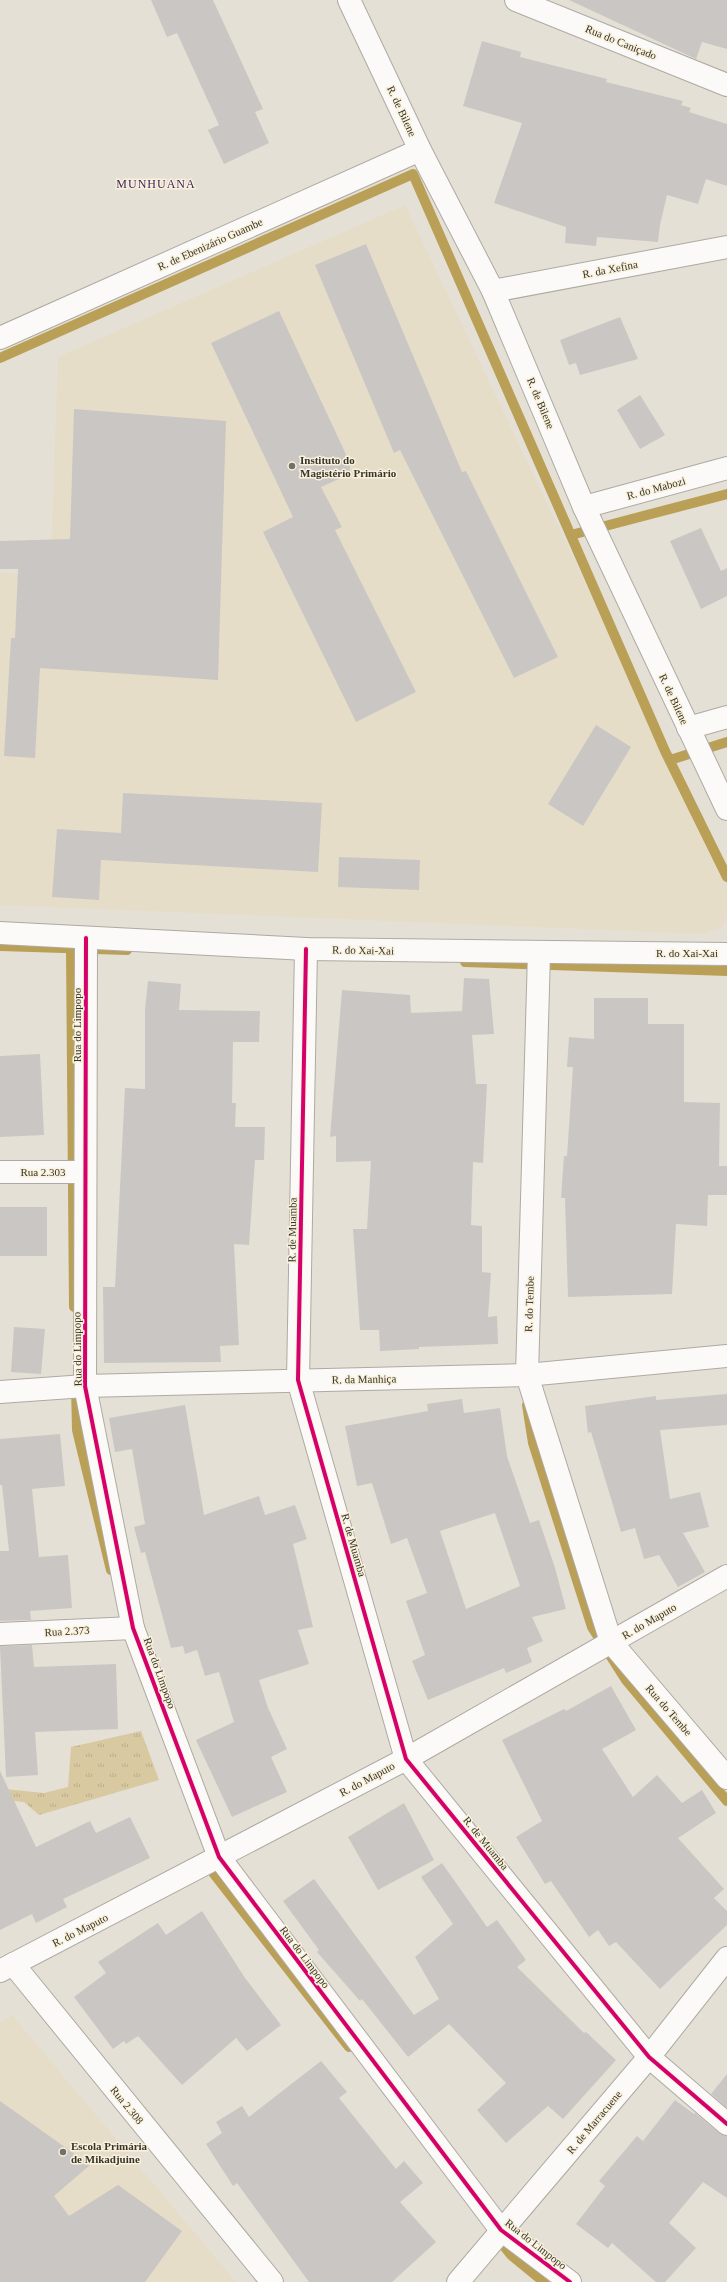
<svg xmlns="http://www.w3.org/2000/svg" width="727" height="2282" viewBox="0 0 727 2282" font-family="'Times New Roman',serif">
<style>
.built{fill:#e6ddc8}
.park{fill:url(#park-tufts)}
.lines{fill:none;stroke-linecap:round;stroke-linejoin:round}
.stream{stroke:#baa056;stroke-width:10}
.building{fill:#cac6c4;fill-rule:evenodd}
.minor-casing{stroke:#adaaa1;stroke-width:24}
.minor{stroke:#fbfaf9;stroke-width:22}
.cycleway-casing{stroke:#f9f1db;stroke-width:6}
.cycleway{stroke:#d6006c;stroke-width:4}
.poi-dot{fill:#747067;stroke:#f9f1db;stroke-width:1.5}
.labels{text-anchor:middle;stroke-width:3;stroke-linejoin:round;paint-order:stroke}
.street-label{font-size:11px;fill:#37342c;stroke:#f9f1db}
.poi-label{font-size:11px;font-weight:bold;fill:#37342c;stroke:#f9f1db;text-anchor:start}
.neighbourhood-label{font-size:12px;letter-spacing:1px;fill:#40245d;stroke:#f9f1db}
</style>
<defs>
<pattern id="park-tufts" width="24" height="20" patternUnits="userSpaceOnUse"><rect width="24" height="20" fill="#d9c9a1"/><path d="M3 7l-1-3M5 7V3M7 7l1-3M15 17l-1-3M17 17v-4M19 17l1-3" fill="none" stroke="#bbad8b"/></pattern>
</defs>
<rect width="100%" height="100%" fill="#e5e0d5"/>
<!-- built -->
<g class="built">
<path d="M405 205 727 881V914L722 928 704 934 0 905V573L50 575 58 357Z"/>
<path d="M12 2015 236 2282H0V2022Z"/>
</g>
<!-- park -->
<path class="park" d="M141 1731 159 1780 39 1815 24 1802 5 1800 0 1783 5 1789 44 1793 68 1787 71 1747Z"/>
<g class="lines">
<!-- stream -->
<g class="stream">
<path d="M0 358 413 174 665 751 727 877"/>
<path d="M571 535 727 494"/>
<path d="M670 760 727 742"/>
<path d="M0 946 127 950"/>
<path d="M71 949 74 1307"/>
<path d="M465 962 727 971"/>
<path d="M76 1387 77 1430 111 1570"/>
<path d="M527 1405 533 1443 592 1627 626 1680 727 1801"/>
<path d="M209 1860 214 1874 349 2047"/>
<path d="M495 2235 511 2255 544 2282"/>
</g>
</g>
<!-- building -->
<g class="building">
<path d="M151 0H213L263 109 255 112 269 143 224 164 208 130 219 125 177 33 167 37Z"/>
<path d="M569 0H727V49L702 42 696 59Z"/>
<path d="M482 41 521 52 520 57 607 79 606 82 683 101 681 105 691 108 689 112 727 124V186L706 179 698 204 667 195 660 225 658 242 597 237 596 246 565 243 566 227 494 203 522 123 463 106Z"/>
<path d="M366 244 462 472 466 471 558 657 514 678 400 450 394 453 315 265Z"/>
<path d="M279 311 350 463V474L321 487 342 527 335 530 416 692 356 722 263 532 293 517 211 343Z"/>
<path d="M620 317 638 359 580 375 576 363 569 365 560 340Z"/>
<path d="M640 395 665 435 640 449 617 410Z"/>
<path d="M74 409 226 421 218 680 40 668 35 758 4 756 11 638H15L18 569H0V541L70 539Z"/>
<path d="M701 528 721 571 727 568V596L701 609 670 541Z"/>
<path d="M596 725 631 747 583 826 548 804Z"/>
<path d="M123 793 322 803 318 872 101 860 99 900 52 897 57 829 121 833Z"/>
<path d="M339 857 420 860 419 890 338 887Z"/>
<path d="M464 978 489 979 494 1034 472 1035 476 1084H487L483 1163 473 1162 471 1225 482 1226V1272L491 1273 488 1317 497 1316 498 1344 419 1347V1349L380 1351 379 1330H360L353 1229H367L371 1161 336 1162V1136L330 1137 342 990 410 995 411 1013 462 1011Z"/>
<path d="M148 981 181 984 179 1010 260 1011 259 1042H233L232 1103H236L235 1127H265L264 1160H255L249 1245 234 1244 239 1345 220 1346 221 1362 104 1363 103 1287H115L125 1088 145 1089V1009Z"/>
<path d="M594 998H648V1024H684V1102L720 1103 719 1166H727V1195H708L707 1226 676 1224 672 1294 568 1297 565 1198H561L564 1156H567L573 1067H567L569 1037 594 1039Z"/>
<path d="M40 1054 44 1135 0 1137V1056Z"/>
<rect x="0" y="1207" width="47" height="49"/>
<path d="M14 1327 45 1329 41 1374 11 1372Z"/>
<path d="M727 1394V1425L660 1430 670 1499 700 1492 709 1527 683 1533 705 1572 678 1587 659 1555 644 1559 635 1528 621 1532 591 1432 588 1433 585 1406 656 1396V1400Z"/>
<path d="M462 1399 464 1413 500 1408 507 1456 530 1523 539 1520 555 1568 566 1609 532 1617 543 1641 527 1648 532 1662 506 1673 504 1668 428 1700 412 1661 425 1655 406 1601 427 1593 407 1538 391 1544 372 1483 357 1486 345 1426 428 1411 427 1404ZM495 1513 520 1586 466 1609 440 1531Z"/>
<path d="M185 1405 204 1515 259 1496 265 1515 295 1505 307 1539 293 1544 313 1627 298 1630 309 1664 259 1680 268 1708 287 1749 271 1757 287 1792 232 1817 196 1740 234 1722 219 1672 205 1676 197 1650 185 1654 183 1646 171 1648 145 1552 141 1553 134 1527 145 1524 132 1449 115 1452 109 1418Z"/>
<path d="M60 1434 65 1486 32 1489 39 1557 68 1555 72 1608 30 1611 31 1620 0 1621V1551H9L2 1485H0V1439Z"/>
<path d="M32 1645 34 1667 116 1664 118 1729 35 1732 38 1775 6 1777 0 1646Z"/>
<path d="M611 1686 636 1730 602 1749 633 1797 657 1775 682 1803 702 1790 716 1813 678 1838 724 1889 714 1898 727 1911V1925L660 1989 616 1942 609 1946 598 1930 589 1937 551 1881 545 1884 516 1837 542 1821 502 1740 564 1709 566 1711Z"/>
<path d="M0 1771 36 1847 90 1821 96 1833 130 1817 150 1858 63 1899 67 1907 36 1923 32 1914 0 1930Z"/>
<path d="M404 1803 434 1860 378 1890 348 1837Z"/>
<path d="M442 1863 487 1927 497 1920 526 1960 517 1967 584 2033 586 2032 616 2060 563 2119 548 2106 506 2143 477 2110 506 2083 449 2024 408 2057 362 1999 360 2001 317 1952 319 1950 283 1901 314 1879 414 2015 439 1999 415 1957 453 1924 421 1877Z"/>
<path d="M202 1911 245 1978 281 2025 247 2051 236 2038 182 2085 138 2036 126 2044 124 2041 113 2049 74 1997 106 1973 98 1962 158 1923 166 1935Z"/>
<path d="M321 2061 347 2092 339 2098 396 2169 404 2161 423 2183 400 2202 436 2242 392 2282H309L237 2183 233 2186 206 2144 222 2133 216 2122 242 2106 249 2117Z"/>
<path d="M727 2074V2108L711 2094Z"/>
<path d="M675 2100 694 2114 695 2113 719 2133 727 2136V2198L703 2182 669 2223 696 2248 665 2282H656L612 2243 608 2248 576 2224 605 2186 599 2181 637 2136 643 2141Z"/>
<path d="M0 2101 90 2165 54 2196 69 2216 118 2185 182 2231 145 2282H0Z"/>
</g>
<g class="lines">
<!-- minor casing -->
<g class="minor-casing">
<g id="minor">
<path d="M349 0 420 150 493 291 584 507 727 809"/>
<path d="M516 0 727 85"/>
<path d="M493 291 727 247"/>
<path d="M0 338 420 150"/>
<path d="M584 507 727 468"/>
<path d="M688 728 727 717"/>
<path d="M0 933 306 949 727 954"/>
<path d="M86 938 85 1386 133 1628 219 1857 501 2230 570 2282"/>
<path d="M306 949 298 1380 406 1759 649 2057 727 2124"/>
<path d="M539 953 527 1375 611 1642 727 1778"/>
<path d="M0 1172H85"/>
<path d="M0 1392 85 1386 527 1375 727 1356"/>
<path d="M0 1634 133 1628"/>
<path d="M13 1964 272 2282"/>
<path d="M0 1971 406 1759 727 1576"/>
<path d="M458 2282 649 2057 727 1958"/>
</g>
</g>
<!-- minor -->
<use href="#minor" class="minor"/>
<!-- cycleway casing -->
<g class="cycleway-casing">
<g id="cycleway">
<path d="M86 938 85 1386 133 1628 219 1857 501 2230 570 2282"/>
<path d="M306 949 298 1380 406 1759 649 2057 727 2124"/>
</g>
</g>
<!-- cycleway -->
<use href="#cycleway" class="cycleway"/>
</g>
<!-- markers -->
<g class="poi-dot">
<circle cx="292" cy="466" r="4"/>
<circle cx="63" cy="2152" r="4"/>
</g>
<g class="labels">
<!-- street labels -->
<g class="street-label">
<text transform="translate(621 42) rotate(22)" y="4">Rua do Caniçado</text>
<text transform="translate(402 111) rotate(65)" y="4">R. de Bilene</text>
<text transform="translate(210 244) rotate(-24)" y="4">R. de Ebenizário Guambe</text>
<text transform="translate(610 269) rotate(-11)" y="4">R. da Xefina</text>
<text transform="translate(541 403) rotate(67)" y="4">R. de Bilene</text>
<text transform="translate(656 488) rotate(-15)" y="4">R. do Mabozi</text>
<text transform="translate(674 699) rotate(65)" y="4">R. de Bilene</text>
<text transform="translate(363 950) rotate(1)" y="4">R. do Xai-Xai</text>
<text x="687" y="957">R. do Xai-Xai</text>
<text transform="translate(77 1025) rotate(-90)" y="4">Rua do Limpopo</text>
<text x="43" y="1176">Rua 2.303</text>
<text transform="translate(292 1230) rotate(-89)" y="4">R. de Muamba</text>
<text transform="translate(529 1304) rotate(-88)" y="4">R. do Tembe</text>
<text transform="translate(77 1349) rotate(-91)" y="4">Rua do Limpopo</text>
<text transform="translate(364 1379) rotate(-1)" y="4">R. da Manhiça</text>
<text transform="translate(354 1545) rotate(74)" y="4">R. de Muamba</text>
<text transform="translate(649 1621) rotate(-30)" y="4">R. do Maputo</text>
<text transform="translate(67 1631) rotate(-3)" y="4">Rua 2.373</text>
<text transform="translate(160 1673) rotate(70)" y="4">Rua do Limpopo</text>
<text transform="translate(669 1710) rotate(49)" y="4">Rua do Tembe</text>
<text transform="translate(367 1779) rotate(-28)" y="4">R. do Maputo</text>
<text transform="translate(486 1843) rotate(51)" y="4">R. de Muamba</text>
<text transform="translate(80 1930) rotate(-27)" y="4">R. do Maputo</text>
<text transform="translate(305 1957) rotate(53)" y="4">Rua do Limpopo</text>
<text transform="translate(127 2105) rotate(51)" y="4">Rua 2.308</text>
<text transform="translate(594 2122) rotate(-50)" y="4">R. de Marracuene</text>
<text transform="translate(536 2244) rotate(38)" y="4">Rua do Limpopo</text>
</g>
<!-- poi labels -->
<g class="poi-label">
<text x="300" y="464">Instituto do<tspan x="300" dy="13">Magistério Primário</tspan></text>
<text x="71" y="2150">Escola Primária<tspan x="71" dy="13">de Mikadjuine</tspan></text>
</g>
<!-- neighbourhood labels -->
<g class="neighbourhood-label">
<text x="156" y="188">MUNHUANA</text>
</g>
</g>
</svg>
